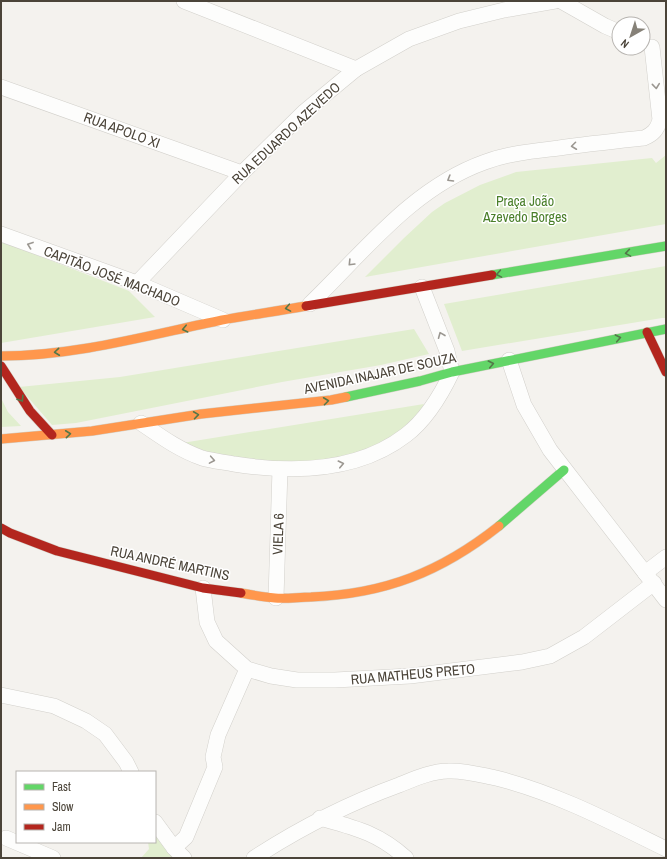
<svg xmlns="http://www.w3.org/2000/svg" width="667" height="859" viewBox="0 0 667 859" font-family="'Archivo Narrow',sans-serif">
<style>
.green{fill:#e1eecf}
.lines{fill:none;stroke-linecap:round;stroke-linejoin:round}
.street-casing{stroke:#d2d0cb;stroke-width:16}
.fast-casing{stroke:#d3cfc5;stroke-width:10}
.slow-casing{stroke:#d3cfc5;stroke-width:10}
.jam-casing{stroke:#d3cfc5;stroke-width:10}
.street{stroke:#fdfdfc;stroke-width:15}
.fast{stroke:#63d668;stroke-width:9}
.slow{stroke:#ff974d;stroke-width:9}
.jam{stroke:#b3261e;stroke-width:9}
.oneway{stroke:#9b9791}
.oneway2{stroke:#537749}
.labels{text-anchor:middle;stroke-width:3;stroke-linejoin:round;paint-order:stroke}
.street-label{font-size:14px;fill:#4b4439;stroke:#fff}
.park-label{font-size:14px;fill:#4a7f2a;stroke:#fff}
</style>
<rect width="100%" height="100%" fill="#f4f2ee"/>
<!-- green -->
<g class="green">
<path d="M666 155V224L365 277 404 238 432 212 445 203 480 185 516 172 652 158 656 163Z"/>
<path d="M1 241 129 291 155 317 1 343Z"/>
<path d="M666 266V318H662L462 351 444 304Z"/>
<path d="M414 329 429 354 381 365 282 382 76 423 52 425 19 387 120 377Z"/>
<path d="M1 398 8 412 21 426 1 427Z"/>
<path d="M424 404 410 430 356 460 233 466 182 443Z"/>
<path d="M155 829 173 858H141L149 849 148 842H155Z"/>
</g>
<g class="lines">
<!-- street casing -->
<g class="street-casing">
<g id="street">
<path d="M184 1 356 69"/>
<path d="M561 1 605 26 619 32"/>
<path d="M1 87 242 173"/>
<path d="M1 234 137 283 223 320"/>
<path d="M137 283 242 173 304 112 356 69 409 39 459 21 504 10 555 1"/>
<path d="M310 304C364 252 412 188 485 162 509 153 534 151 559 148 587 144 616 141 644 138 653 134 657 130 660 120L652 47"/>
<path d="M509 360 524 405 550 450 666 600"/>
<path d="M141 423C160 436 179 450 202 458 212 461 224 462 234 464 291 473 358 472 406 435 427 419 441 395 452 372L447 351 422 287"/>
<path d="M645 573 666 557"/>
<path d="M203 588 207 622 216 641 247 669 271 676 297 680H335L410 676 522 662 550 656 584 637 654 583"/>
<path d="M276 598 280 469"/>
<path d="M1 695 54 706 86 721 105 734 126 762 131 772"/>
<path d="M320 818C356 828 378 833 406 858"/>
<path d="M155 822 174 848 184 858"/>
<path d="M6 838 53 858"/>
<path d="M174 848 186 837 215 767 213 757 218 735 247 669"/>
<path d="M254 858C300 828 347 804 399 785 414 779 432 771 448 771 464 770 481 775 496 778 556 793 611 822 666 849"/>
</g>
</g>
<!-- fast casing -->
<g class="fast-casing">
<g id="fast">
<path d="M492 275 666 246"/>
<path d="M346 397 420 381 452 372 666 329"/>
<path d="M499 526 564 470"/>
</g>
</g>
<!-- slow casing -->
<g class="slow-casing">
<g id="slow">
<path d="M1 356C76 356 149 335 222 320 250 315 278 311 306 306"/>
<path d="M1 439 92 431 201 414 331 400 346 397"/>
<path d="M241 593C252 595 264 597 275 598 287 599 299 597 311 597 385 594 441 572 499 526"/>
</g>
</g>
<!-- jam casing -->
<g class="jam-casing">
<g id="jam">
<path d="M306 306 492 275"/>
<path d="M647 332 666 372"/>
<path d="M1 366 30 411 52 435"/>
<path d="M1 528 10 533 57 551 203 588 241 593"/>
</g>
</g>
<!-- street -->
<use href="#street" class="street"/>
<!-- fast -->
<use href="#fast" class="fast"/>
<!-- slow -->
<use href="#slow" class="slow"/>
<!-- jam -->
<use href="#jam" class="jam"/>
</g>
<!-- one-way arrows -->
<defs><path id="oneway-chevron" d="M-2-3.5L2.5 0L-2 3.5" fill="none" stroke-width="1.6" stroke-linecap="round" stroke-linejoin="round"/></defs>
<g class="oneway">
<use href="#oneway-chevron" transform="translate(656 86) rotate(84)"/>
<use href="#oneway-chevron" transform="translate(574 146) rotate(173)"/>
<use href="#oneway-chevron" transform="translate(450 179) rotate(149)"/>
<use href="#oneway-chevron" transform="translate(30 245) rotate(-160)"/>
<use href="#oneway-chevron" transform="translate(351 263) rotate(134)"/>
<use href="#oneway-chevron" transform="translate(441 335) rotate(-112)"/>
<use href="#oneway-chevron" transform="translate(212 460) rotate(10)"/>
<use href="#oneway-chevron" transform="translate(341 464) rotate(-13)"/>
</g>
<g class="oneway2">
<use href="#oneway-chevron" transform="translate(628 253) rotate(171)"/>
<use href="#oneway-chevron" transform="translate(499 274) rotate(170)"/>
<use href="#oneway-chevron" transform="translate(288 308) rotate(170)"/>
<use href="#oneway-chevron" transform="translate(185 329) rotate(167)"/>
<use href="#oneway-chevron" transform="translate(618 338) rotate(-11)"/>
<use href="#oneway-chevron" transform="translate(57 352) rotate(174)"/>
<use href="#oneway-chevron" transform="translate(491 364) rotate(-12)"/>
<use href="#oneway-chevron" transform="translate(21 399) rotate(57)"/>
<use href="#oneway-chevron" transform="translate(326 401) rotate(-7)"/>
<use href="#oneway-chevron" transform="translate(196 415) rotate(-8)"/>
<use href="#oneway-chevron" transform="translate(68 434) rotate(-6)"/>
</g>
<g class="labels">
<!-- street labels -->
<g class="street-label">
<text transform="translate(122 130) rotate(20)" y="5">RUA APOLO XI</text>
<text transform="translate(286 133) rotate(-43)" y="5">RUA EDUARDO AZEVEDO</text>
<text transform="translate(112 276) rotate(21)" y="5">CAPITÃO JOSÉ MACHADO</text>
<text transform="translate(380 373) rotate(-12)" y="5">AVENIDA INAJAR DE SOUZA</text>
<text transform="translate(278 534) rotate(-88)" y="5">VIELA 6</text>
<text transform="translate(170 563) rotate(12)" y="5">RUA ANDRÉ MARTINS</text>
<text transform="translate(413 674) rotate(-5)" y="5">RUA MATHEUS PRETO</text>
</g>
<!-- park labels -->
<g class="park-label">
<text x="525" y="206">Praça João<tspan x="525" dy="16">Azevedo Borges</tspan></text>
</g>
</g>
<!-- border -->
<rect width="667" height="859" fill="none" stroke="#4b4439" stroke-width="4"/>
<!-- legend -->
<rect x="16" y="771" width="140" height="72" fill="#ffffff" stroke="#b7b4b0"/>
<rect x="24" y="784" width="20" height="6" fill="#63d668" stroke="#b7b4b0"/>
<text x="52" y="791" font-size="12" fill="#4b4439">Fast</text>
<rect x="24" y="804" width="20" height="6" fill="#ff974d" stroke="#b7b4b0"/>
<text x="52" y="811" font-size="12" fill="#4b4439">Slow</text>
<rect x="24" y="824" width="20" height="6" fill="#b3261e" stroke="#b7b4b0"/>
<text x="52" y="831" font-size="12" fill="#4b4439">Jam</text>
<!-- north arrow -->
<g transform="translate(631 36) rotate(219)"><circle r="19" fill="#ffffff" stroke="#b7b4b0"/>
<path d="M0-3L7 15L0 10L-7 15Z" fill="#868178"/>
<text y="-6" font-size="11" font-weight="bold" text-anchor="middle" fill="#4b4439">N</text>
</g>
</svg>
